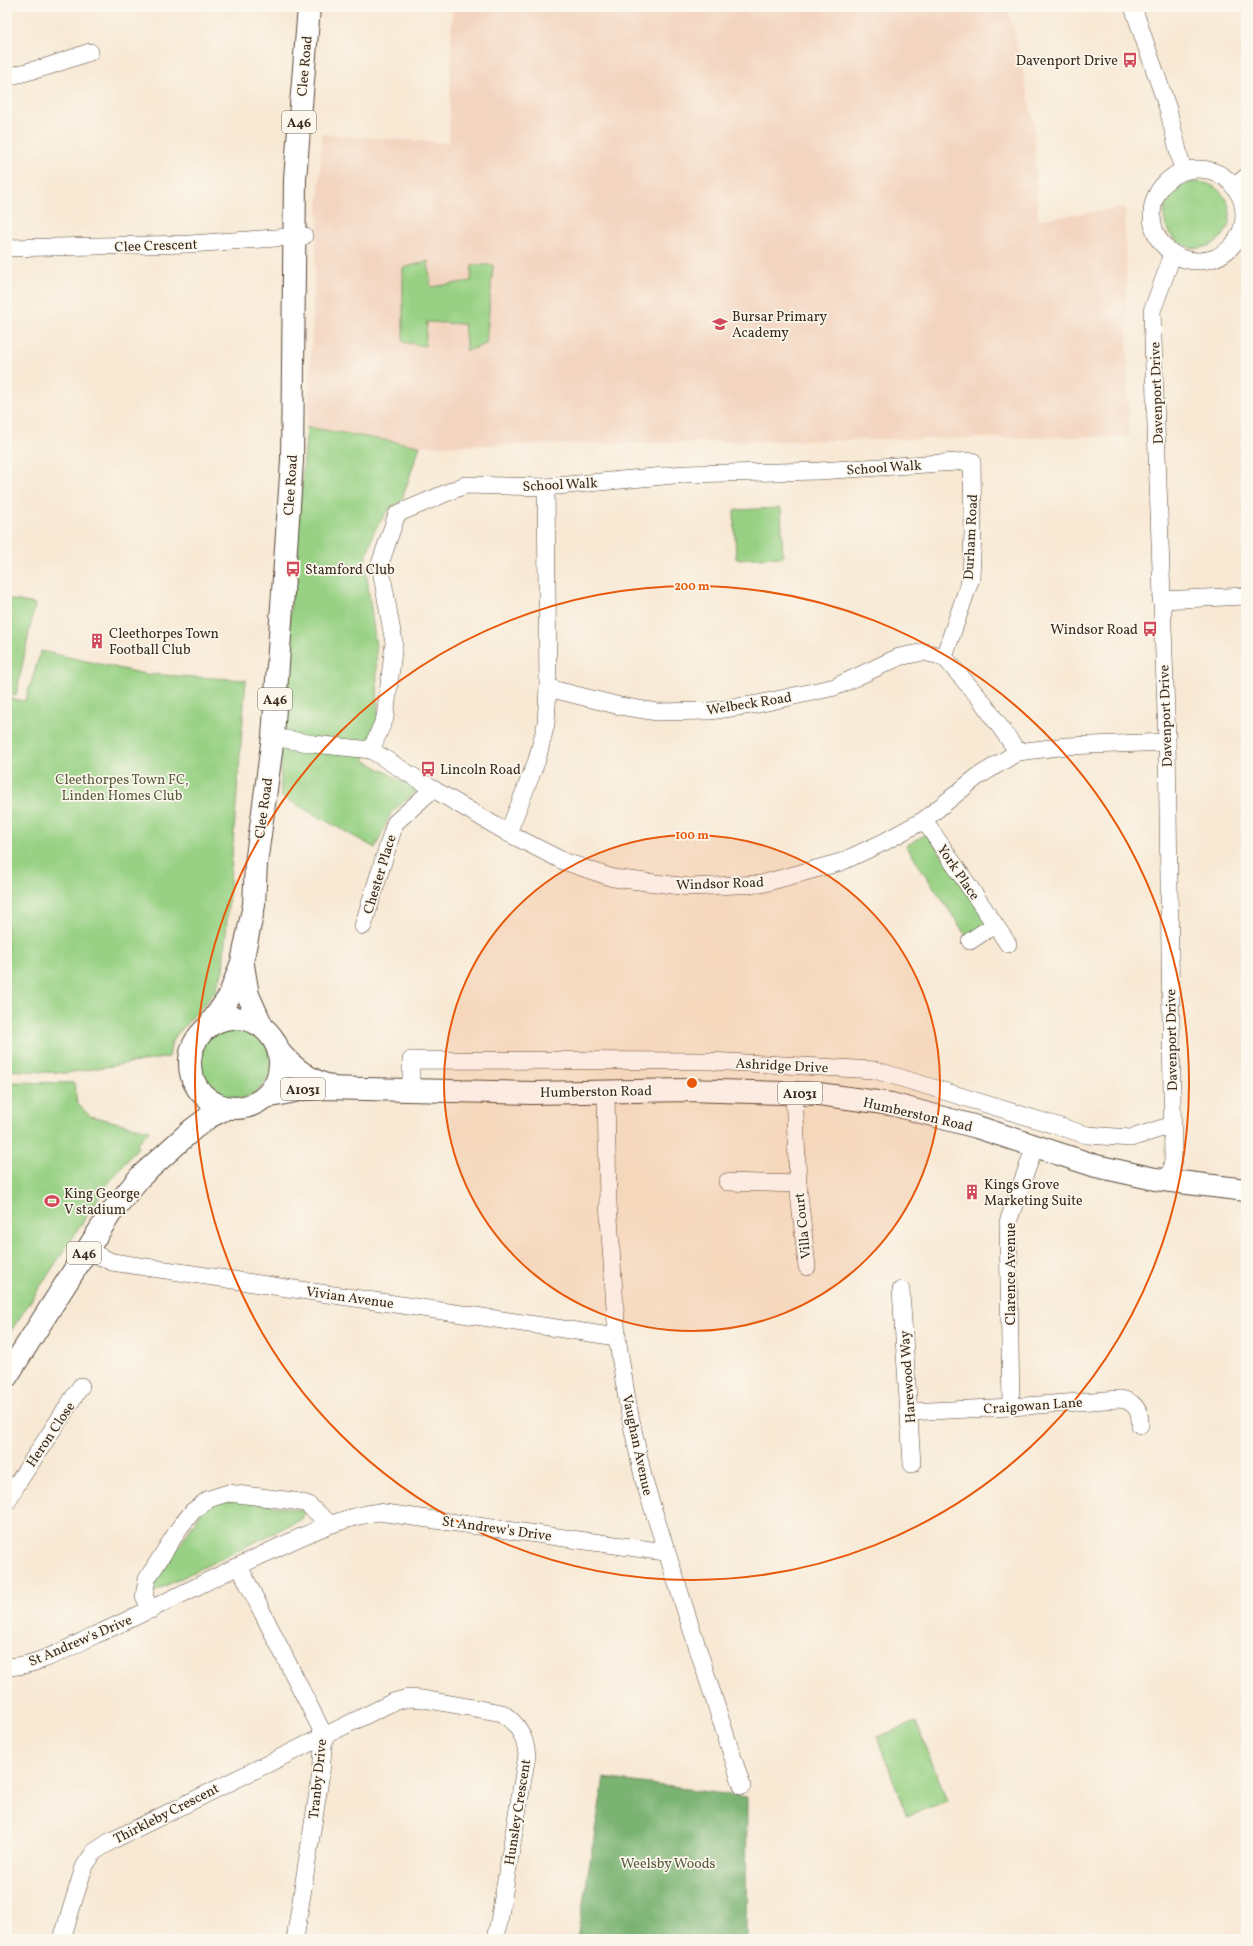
<svg xmlns="http://www.w3.org/2000/svg" width="1253" height="1946" viewBox="0 0 1253 1946" font-family="Vollkorn,serif">
<style>
.built{fill:#f3d4bf}
.green{fill:#98d184;stroke:#6a7e51}
.forest{fill:#7ab372;stroke:#5a6e48}
.lines{fill:none;stroke-linecap:round;stroke-linejoin:round}
.street-casing{stroke:#574739;stroke-width:18}
.primary-casing{stroke:#574739;stroke-width:24}
.street{stroke:#fff;stroke-width:17}
.primary{stroke:#fff;stroke-width:22}
.ring{fill:none;stroke:#e8590c;stroke-width:2}
.labels{text-anchor:middle;stroke-width:3.5;stroke-linejoin:round;paint-order:stroke}
.shield{fill:#fbf7ec;stroke:#75685c;stroke-width:1}
.shield-label{font-size:13px;font-weight:bold;fill:#3b2a1e}
.poi-label{font-size:14px;fill:#3b2a1e;stroke:#fbf7ec;text-anchor:start}
.street-label{font-size:14px;fill:#3b2a1e;stroke:#fbf7ec}
.park-label{font-size:14px;fill:#575c3d;stroke:#fbf7ec}
.centre{fill:#e8590c;stroke:#fbf7ec;stroke-width:2}
.ring-label{font-size:12px;text-anchor:middle;font-weight:bold;fill:#e8590c;stroke:#fbf7ec;stroke-width:3.5;stroke-linejoin:round;paint-order:stroke}
</style>
<rect width="100%" height="100%" fill="#fbf7ec"/>
<filter id="ink" filterUnits="userSpaceOnUse"><feTurbulence type="fractalNoise" baseFrequency=".025" numOctaves="2"/><feDisplacementMap in="SourceGraphic" scale="8" xChannelSelector="R" yChannelSelector="G"/><feConvolveMatrix kernelMatrix="1 2 1 2 8 2 1 2 1" color-interpolation-filters="sRGB"/></filter>
<filter id="wash" filterUnits="userSpaceOnUse"><feTurbulence type="fractalNoise" baseFrequency=".012" numOctaves="4" result="noise"/><feDisplacementMap in="SourceGraphic" scale="16" xChannelSelector="R" yChannelSelector="G"/><feGaussianBlur stdDeviation="0.9" result="paint"/><feColorMatrix in="noise" values="0 0 0 0 0 0 0 0 0 0 0 0 0 0 0 0 0 1.4 0 .05"/><feComposite in="paint" operator="in"/></filter>
<g filter="url(#wash)">
<rect width="100%" height="100%" fill="#f8e9d5"/>
<!-- built -->
<path class="built" d="M452 7H1006L1013 26 1034 124 1038 220 1125 207 1129 436 420 446 307 427 322 134 449 143Z"/>
<!-- green -->
<g class="green">
<circle cx="1197" cy="215" r="33"/>
<path d="M428 261 431 287 471 281 472 265H493L486 344 467 351 464 324 427 322 425 346 403 342V268Z"/>
<path d="M307 427 420 446 401 502 390 508 374 531 365 562 376 647 378 718 364 760 418 790 391 813 375 848 281 796 280 727Z"/>
<path d="M781 508 783 557 736 559 734 510Z"/>
<path d="M7 599 35 604 16 696 7 694Z"/>
<path d="M41 651 145 674 246 680 223 970 215 992 172 1040 169 1057 66 1073 7 1070V698L25 701Z"/>
<path d="M927 833 988 923 967 937 906 846Z"/>
<circle cx="235" cy="1063" r="36"/>
<path d="M7 1082 74 1083 77 1103 90 1116 149 1130 137 1144 138 1147 108 1184 7 1337Z"/>
<path d="M236 1500 306 1511 302 1519 153 1592 152 1587 202 1511 216 1502Z"/>
<path d="M916 1722 947 1801 907 1816 877 1737Z"/>
</g>
<!-- forest -->
<path class="forest" d="M604 1778 747 1797 746 1939H577Z"/>
</g>
<g filter="url(#ink)">
<g class="lines">
<!-- street casing -->
<g class="street-casing">
<g id="street">
<path d="M1133 7 1168 109 1183 171"/>
<path d="M7 77 46 67 90 52"/>
<circle cx="1198" cy="215" r="46"/>
<path d="M1234 187 1246 177"/>
<path d="M7 248 190 244 304 236"/>
<path d="M1161 600 1246 596"/>
<path d="M548 688 620 706 657 712 710 711 758 704 835 687 899 657 924 652 944 657"/>
<path d="M273 737 314 744 371 750 433 789 508 833 563 861 613 878 689 887 761 884 841 862 884 842 924 820 977 777 1018 752 1067 746 1167 742"/>
<path d="M371 750 385 718 394 643 380 564 397 514 465 485 546 487 685 474 819 471 972 461 973 532 971 578 944 657 981 700 1018 752"/>
<path d="M924 820 1008 944"/>
<path d="M508 833 537 760 546 724 548 688 546 487"/>
<path d="M363 926 395 823 433 789"/>
<path d="M970 941 994 925"/>
<path d="M411 1091V1060L710 1061 875 1070 1087 1135 1131 1138 1172 1125"/>
<path d="M606 1091 608 1203 617 1337 628 1406 644 1481 742 1786"/>
<path d="M794 1092 798 1184 807 1267"/>
<path d="M727 1182 798 1184"/>
<path d="M1169 1182 1173 1161 1167 742 1152 311 1173 254"/>
<path d="M86 1250 112 1262 617 1337"/>
<path d="M901 1290 912 1464"/>
<path d="M1011 1407 1008 1222 1035 1146"/>
<path d="M909 1412 1011 1407 1119 1399C1133 1400 1141 1410 1140 1425"/>
<path d="M7 1502 17 1484 81 1386"/>
<path d="M239 1566 324 1735 321 1773 295 1939"/>
<path d="M151 1610 144 1596 147 1579 180 1527 193 1511 209 1499 228 1493 294 1501 307 1504 329 1523"/>
<path d="M7 1667C38 1666 68 1648 95 1635 152 1610 208 1580 264 1554 303 1536 335 1519 378 1512L665 1552"/>
<path d="M62 1939 84 1867 94 1852 111 1841 393 1702 408 1698 423 1699 502 1713C518 1724 525 1736 527 1755L496 1939"/>
</g>
</g>
<!-- primary casing -->
<g class="primary-casing">
<g id="primary">
<path d="M243 965 248 995 262 1026"/>
<circle cx="235" cy="1063" r="45"/>
<path d="M207 1028 229 997 242 962 254 905 256 864 273 737 292 461 295 179 309 7"/>
<path d="M279 1052C293 1068 309 1080 329 1086"/>
<path d="M266 1097 304 1089 323 1088 532 1093 686 1090 819 1094 891 1104 977 1127 1096 1166 1155 1179 1246 1190"/>
<path d="M7 1376 110 1214 140 1177 193 1129 209 1117 227 1108"/>
</g>
</g>
<!-- street -->
<use href="#street" class="street"/>
<!-- primary -->
<use href="#primary" class="primary"/>
</g>
</g>
<!-- distance rings -->
<circle cx="692" cy="1083" r="248" fill="#e8590c" fill-opacity=".12"/>
<g class="ring">
<circle cx="692" cy="1083" r="248"/>
<circle cx="692" cy="1083" r="497"/>
</g>
<!-- icons -->
<defs>
<g id="bus-bare" transform="scale(1.2)"><path d="M-5-6H5V4H4V6H2V4H-2V6H-4V4H-5ZM-3.5-4V0h7V-4ZM-3.5 1.2v1.5H-2V1.2ZM2 1.2v1.5H3.5V1.2Z" fill="#d1495b" stroke="#fbf7ec" stroke-width="2.5" paint-order="stroke"/></g>
<g id="school-bare" transform="scale(1.2)"><path d="M0-5L7-2L0 1L-7-2ZM-4 1L0 2.5L4 1V4Q0 6-4 4Z" fill="#d1495b" stroke="#fbf7ec" stroke-width="2.5" paint-order="stroke"/></g>
<g id="building-bare" transform="scale(1.2)"><path d="M-4-6H4V6H1V3H-1V6H-4ZM-2.5-4.3h1.7v1.8h-1.7ZM.8-4.3h1.7v1.8H.8ZM-2.5-1h1.7V.8h-1.7ZM.8-1h1.7V.8H.8Z" fill="#d1495b" stroke="#fbf7ec" stroke-width="2.5" paint-order="stroke"/></g>
<g id="stadium-bare" transform="scale(1.2)"><path d="M0-5a6.5 5 0 1 0 0 10a6.5 5 0 1 0 0-10ZM-3.5-1.8h7v3.6h-7Z" fill="#d1495b" stroke="#fbf7ec" stroke-width="2.5" paint-order="stroke"/></g>
</defs>
<g fill-rule="evenodd">
<use href="#bus-bare" x="1130" y="60"/>
<use href="#school-bare" x="720" y="324"/>
<use href="#bus-bare" x="293" y="569"/>
<use href="#bus-bare" x="1150" y="629"/>
<use href="#building-bare" x="97" y="641"/>
<use href="#bus-bare" x="428" y="769"/>
<use href="#building-bare" x="972" y="1192"/>
<use href="#stadium-bare" x="52" y="1201"/>
</g>
<g class="labels">
<!-- shield labels -->
<g class="shield">
<rect x="282" y="111" width="34" height="22" rx="3"/>
<rect x="258" y="688" width="34" height="22" rx="3"/>
<rect x="281" y="1078" width="44" height="22" rx="3"/>
<rect x="778" y="1082" width="44" height="22" rx="3"/>
<rect x="67" y="1242" width="34" height="22" rx="3"/>
</g>
<g class="shield-label">
<text x="299" y="127">A46</text>
<text x="275" y="704">A46</text>
<text x="303" y="1094">A1031</text>
<text x="800" y="1098">A1031</text>
<text x="84" y="1258">A46</text>
</g>
<!-- poi labels -->
<g class="poi-label">
<text x="1118" y="65" text-anchor="end">Davenport Drive</text>
<text x="732" y="321">Bursar Primary<tspan x="732" dy="16">Academy</tspan></text>
<text x="305" y="574">Stamford Club</text>
<text x="1138" y="634" text-anchor="end">Windsor Road</text>
<text x="109" y="638">Cleethorpes Town<tspan x="109" dy="16">Football Club</tspan></text>
<text x="440" y="774">Lincoln Road</text>
<text x="984" y="1189">Kings Grove<tspan x="984" dy="16">Marketing Suite</tspan></text>
<text x="64" y="1198">King George<tspan x="64" dy="16">V stadium</tspan></text>
</g>
<!-- street labels -->
<g class="street-label">
<text transform="translate(304 66) rotate(-85)" y="5">Clee Road</text>
<text transform="translate(156 245) rotate(-2)" y="5">Clee Crescent</text>
<text transform="translate(1156 393) rotate(-92)" y="5">Davenport Drive</text>
<text transform="translate(884 467) rotate(-4)" y="5">School Walk</text>
<text transform="translate(560 484) rotate(-3)" y="5">School Walk</text>
<text transform="translate(290 485) rotate(-86)" y="5">Clee Road</text>
<text transform="translate(970 537) rotate(-87)" y="5">Durham Road</text>
<text transform="translate(749 703) rotate(-9)" y="5">Welbeck Road</text>
<text transform="translate(1165 716) rotate(-92)" y="5">Davenport Drive</text>
<text transform="translate(263 808) rotate(-82)" y="5">Clee Road</text>
<text transform="translate(959 872) rotate(56)" y="5">York Place</text>
<text transform="translate(379 874) rotate(-73)" y="5">Chester Place</text>
<text transform="translate(720 883) rotate(-2)" y="5">Windsor Road</text>
<text transform="translate(1171 1040) rotate(-91)" y="5">Davenport Drive</text>
<text transform="translate(782 1065) rotate(3)" y="5">Ashridge Drive</text>
<text transform="translate(596 1091) rotate(-1)" y="5">Humberston Road</text>
<text transform="translate(918 1114) rotate(13)" y="5">Humberston Road</text>
<text transform="translate(802 1226) rotate(-96)" y="5">Villa Court</text>
<text transform="translate(1010 1274) rotate(-90)" y="5">Clarence Avenue</text>
<text transform="translate(350 1297) rotate(8)" y="5">Vivian Avenue</text>
<text transform="translate(907 1377) rotate(-94)" y="5">Harewood Way</text>
<text transform="translate(1033 1405) rotate(-4)" y="5">Craigowan Lane</text>
<text transform="translate(50 1434) rotate(-56)" y="5">Heron Close</text>
<text transform="translate(638 1445) rotate(78)" y="5">Vaughan Avenue</text>
<text transform="translate(497 1528) rotate(8)" y="5">St Andrew's Drive</text>
<text transform="translate(80 1640) rotate(-23)" y="5">St Andrew's Drive</text>
<text transform="translate(317 1779) rotate(-84)" y="5">Tranby Drive</text>
<text transform="translate(517 1812) rotate(-81)" y="5">Hunsley Crescent</text>
<text transform="translate(166 1813) rotate(-27)" y="5">Thirkleby Crescent</text>
</g>
<!-- park labels -->
<g class="park-label">
<text x="122" y="784">Cleethorpes Town FC,<tspan x="122" dy="16">Linden Homes Club</tspan></text>
<text x="668" y="1868">Weelsby Woods</text>
</g>
</g>
<circle cx="692" cy="1083" r="6" class="centre"/>
<g class="ring-label">
<text x="692" y="590">200 m</text>
<text x="692" y="839">100 m</text>
</g>
<!-- margin -->
<rect width="1253" height="1946" fill="none" stroke="#fbf7ec" stroke-width="24"/>
</svg>
